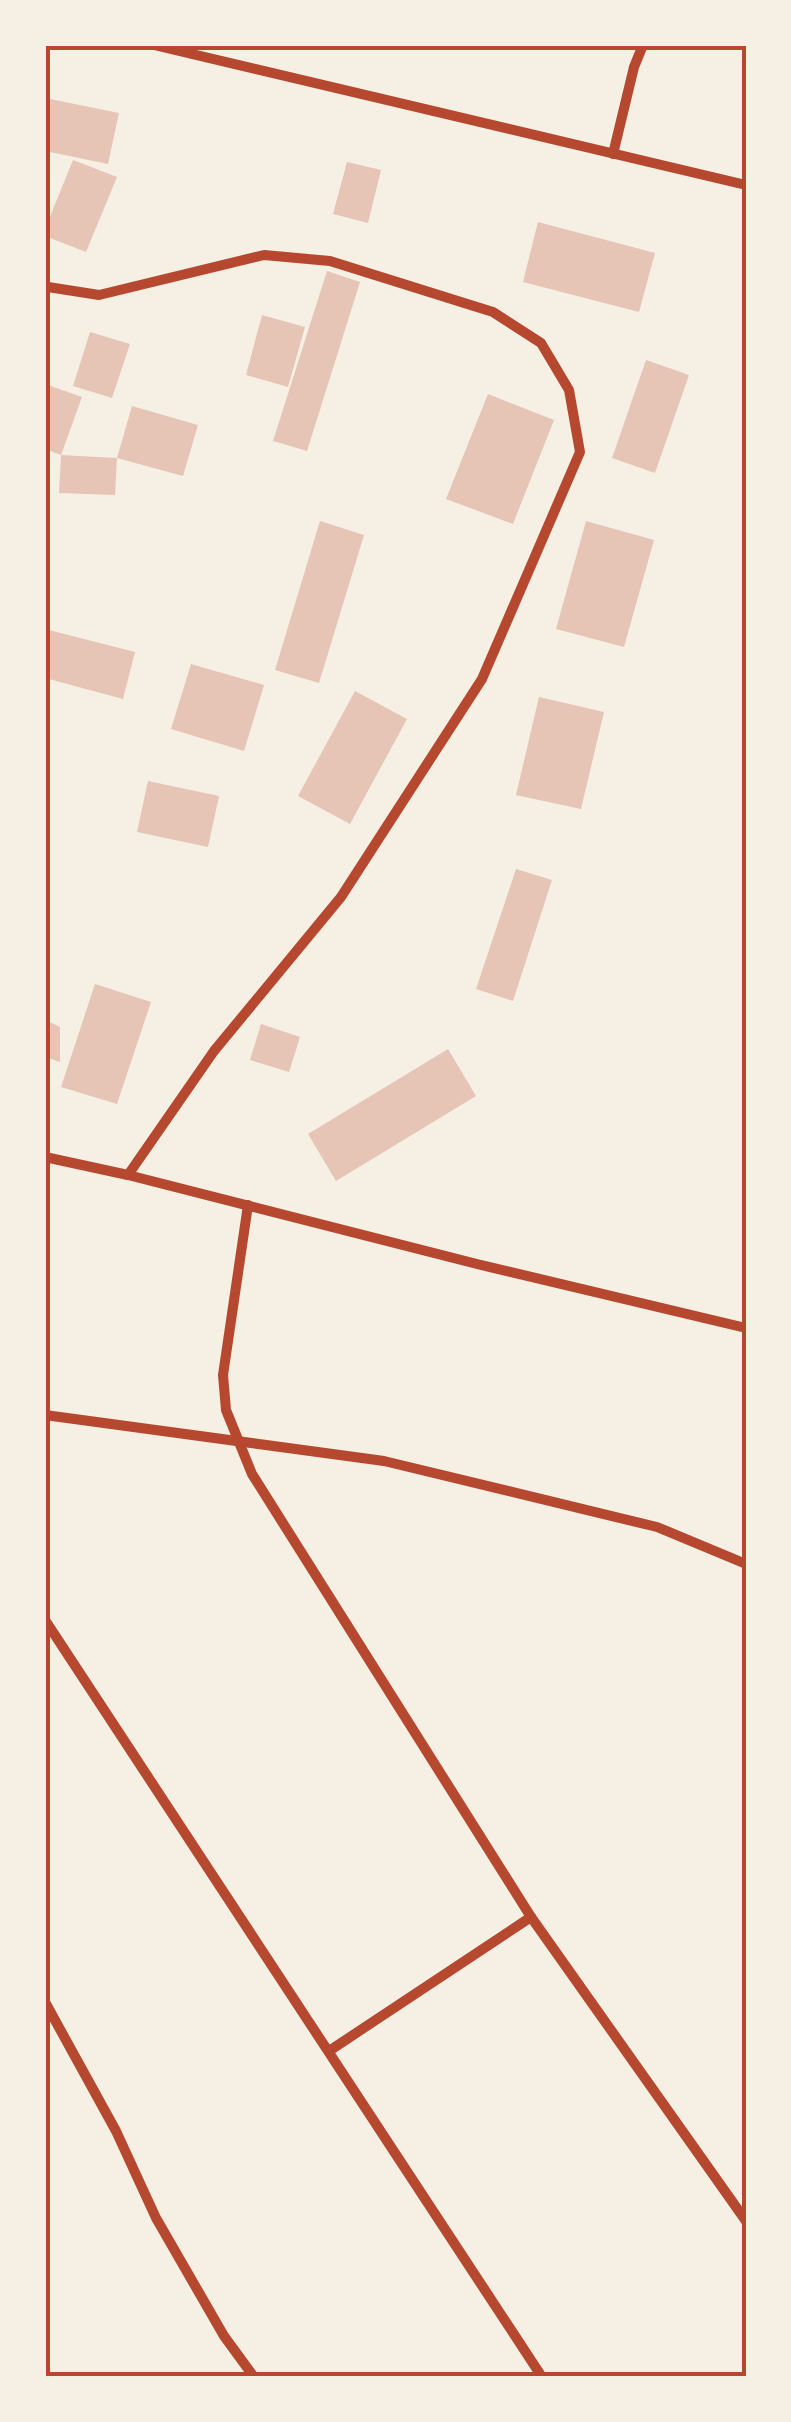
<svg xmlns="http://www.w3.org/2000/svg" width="791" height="2422" viewBox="0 0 791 2422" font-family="Arial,sans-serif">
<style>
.building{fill:#e6c5b7}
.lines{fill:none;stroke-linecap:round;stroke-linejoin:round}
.minor{stroke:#b5482f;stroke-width:10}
.neatline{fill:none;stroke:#b5482f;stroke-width:4}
</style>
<rect width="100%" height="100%" fill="#f6efe4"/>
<!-- building -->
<g class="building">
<path d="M45 98 119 113 108 164 45 151Z"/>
<path d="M73 160 117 177 86 252 45 236V229Z"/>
<path d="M347 162 381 170 368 223 333 214Z"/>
<path d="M538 222 655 253 639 312 523 282Z"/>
<path d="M327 271 360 282 307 451 273 441Z"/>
<path d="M262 315 305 327 288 387 246 375Z"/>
<path d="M90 332 130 344 112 398 73 386Z"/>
<path d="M646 360 689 375 655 473 612 458Z"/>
<path d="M45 384 82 397 61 455 117 458 132 406 198 425 183 476 117 458 115 495 59 493 61 455 45 449Z"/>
<path d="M488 394 554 420 513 524 446 499Z"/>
<path d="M320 521 364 535 319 683 275 670Z"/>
<path d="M586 521 654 540 624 647 556 629Z"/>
<path d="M45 629 135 652 123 699 45 678Z"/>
<path d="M191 664 264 685 244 751 171 729Z"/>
<path d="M355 691 407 719 350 824 298 796Z"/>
<path d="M539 697 604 712 581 809 516 795Z"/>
<path d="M148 781 219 796 208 847 137 832Z"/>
<path d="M516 869 552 880 513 1001 476 989Z"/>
<path d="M95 984 151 1002 117 1104 61 1087Z"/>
<path d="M45 1020 60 1027V1062L45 1057Z"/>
<path d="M261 1024 300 1037 289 1072 250 1060Z"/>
<path d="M448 1049 476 1096 336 1181 308 1134Z"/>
</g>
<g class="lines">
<!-- minor -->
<g class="minor">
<path d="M154 45 746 185"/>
<path d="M613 154 634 67 643 45"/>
<path d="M45 284 48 287 99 295 264 255 330 261 493 312 541 343 569 390 580 452 482 679 341 897 214 1051 128 1175"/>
<path d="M45 1157 128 1175 477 1264 746 1328"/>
<path d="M248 1205 223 1375 226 1410 252 1474 531 1917 746 2221"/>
<path d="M45 1415 384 1461 657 1527 746 1564"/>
<path d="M45 1620 542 2377"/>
<path d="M45 2002 116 2131 156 2218 224 2336 254 2377"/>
<path d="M329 2051 531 1917"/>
</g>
</g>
<!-- border -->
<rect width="791" height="2422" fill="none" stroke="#f6efe4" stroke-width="95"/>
<rect x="48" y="48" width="696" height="2326" class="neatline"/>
</svg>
